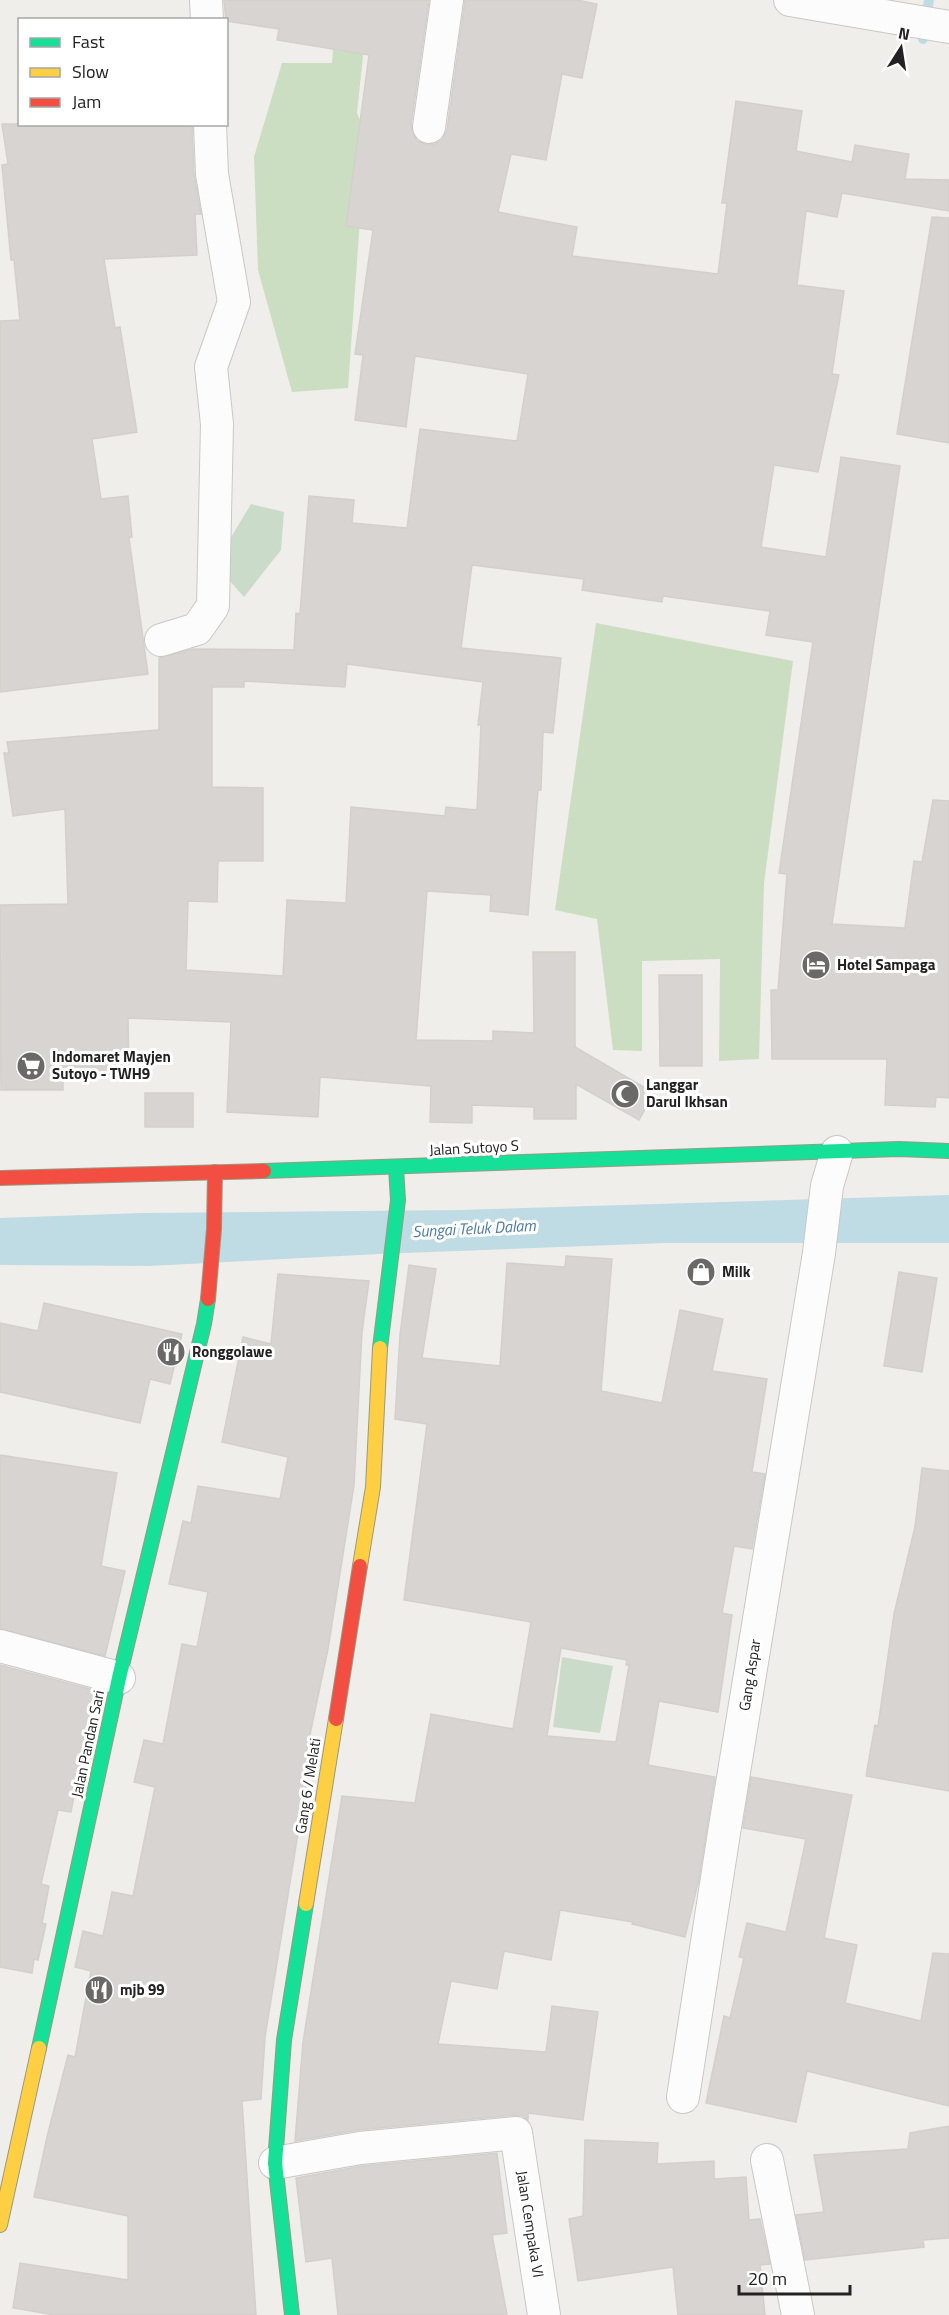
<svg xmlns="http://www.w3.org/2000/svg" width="949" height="2315" viewBox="0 0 949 2315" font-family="'Titillium Web',sans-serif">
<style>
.forest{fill:#cbdec1}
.cemetery{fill:#cadbca}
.water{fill:#bfdbe3}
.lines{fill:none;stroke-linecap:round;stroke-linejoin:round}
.stream{stroke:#bfdbe3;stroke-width:10}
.building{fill:#d7d4d2;stroke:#d3d0cc;stroke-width:1.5;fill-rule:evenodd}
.street-casing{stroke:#c9c8c7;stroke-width:34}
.fast-casing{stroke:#999a82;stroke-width:16}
.slow-casing{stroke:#999a82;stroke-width:16}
.jam-casing{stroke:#999a82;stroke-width:16}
.street{stroke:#fdfcfc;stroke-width:32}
.fast{stroke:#16e098;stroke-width:14}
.slow{stroke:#ffcf43;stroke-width:14}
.jam{stroke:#f24e42;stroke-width:14}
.labels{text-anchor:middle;stroke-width:6;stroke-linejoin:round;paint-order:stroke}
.poi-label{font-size:15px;font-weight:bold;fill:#222;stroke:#fff;text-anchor:start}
.street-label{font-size:15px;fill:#222;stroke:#fff}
.water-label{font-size:16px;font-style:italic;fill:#4a7aab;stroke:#fff}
</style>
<rect width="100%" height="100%" fill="#f0eeeb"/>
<!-- forest -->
<g class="forest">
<path d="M337 0H369L357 113 366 135 348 388 292 392 258 270 254 157 282 63H332Z"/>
<path d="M596 623 793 661 764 884 759 1059 719 1061 720 959 642 961V1051L613 1050 597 919 555 910Z"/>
</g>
<!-- cemetery -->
<g class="cemetery">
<path d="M251 504 284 512 281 550 244 597 219 569 230 539Z"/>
<path d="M562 1657 613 1666 600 1733 553 1727Z"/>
</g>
<!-- water -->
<path class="water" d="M949 1195V1243H666L379 1254 149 1266 0 1265V1218L142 1213 460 1210Z"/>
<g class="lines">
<!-- stream -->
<path class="stream" d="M923 39 929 0"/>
</g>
<!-- building -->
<g class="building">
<path d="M224 0H429L411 125 413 134 417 141 427 145 435 144 443 139 447 130 465 0H577L597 4 582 78 562 74 546 160 511 154 498 212 577 227 572 256 718 274 727 203H722L736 101 802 111 796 151 852 162 855 145 909 154 905 179 949 180V211L842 193 837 217 806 211 797 285 844 291 832 374 839 375 818 472 774 465 761 547 826 557 841 457 900 466 832 924 905 928 914 861 922 862 933 800 949 801V1098L936 1097 935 1107 885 1105 887 1059H772L771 990H778L787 874 779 873 813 642 766 635 770 611 663 596 662 602 582 590 584 579 472 565 461 648 561 658 553 733 543 732 541 790H538L528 915 490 911 491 895 427 891 416 1040 493 1041V1031L534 1033 533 952H575V1047L654 1093 639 1120 576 1084V1119H534V1107L472 1105V1123L430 1122 431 1086 320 1077 318 1117 227 1112 231 1022 128 1018 129 1074 63 1075V1090H1L0 905 68 904 65 809 13 816 4 753H9L7 742 159 730V658L193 649 294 650 296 613 300 614 309 496 354 500 352 523 407 528 420 429 517 441 528 374 415 356 406 427 355 420 363 355 355 354 373 230 346 226 369 55 277 40 279 29 226 21ZM347 664 483 682 478 725H481L477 810 446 807 445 816 351 807 346 903 287 900 283 976 186 970 188 901 217 902 218 861H263V788L212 787V687H244V681L345 687Z"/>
<path d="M2 124H192L194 175 201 214H195L197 255 104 259 115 328 120 327 137 432 92 439 101 499 128 496 132 537 129 538 148 674 0 692V321L20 320 14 260H11L2 165 8 164Z"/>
<path d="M932 217 949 218V443L897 434Z"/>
<path d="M659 975H702V1066H660Z"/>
<rect x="145" y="1093" width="48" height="34"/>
<path d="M566 1256 612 1259 601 1391 662 1403 680 1310 723 1319 712 1371 767 1379 752 1472 765 1474 752 1549 734 1546 722 1613 732 1615 718 1712 659 1701 648 1765 715 1777 699 1879 685 1937 632 1924 633 1922 560 1910 551 1960 504 1951 497 1989 451 1981 438 2044 546 2052 552 2006 598 2012 583 2120 528 2113V2120L523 2116 514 2115 358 2130 295 2141 303 2042 342 1796 415 1803 431 1714 513 1729 531 1622 404 1600 427 1424 395 1419 400 1335 409 1265 436 1269 422 1358 500 1366 507 1263 565 1267ZM561 1648 627 1660 626 1665H629L616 1742 547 1736Z"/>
<path d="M899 1272 937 1278 922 1372 884 1366Z"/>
<path d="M278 1274 369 1281 362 1332 354 1485 328 1649 305 1758 310 1759 265 2037 261 2099 242 2101 256 2315H55L13 2308 20 2263 128 2280V2216L34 2197 47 2137 68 2055 75 2057 91 1971 75 1967 83 1931 103 1936 112 1892 133 1896 155 1787 134 1782 144 1740 163 1744 182 1644 197 1647 208 1592 169 1584 183 1521 191 1523 198 1486 280 1499 288 1457 222 1442 243 1337 271 1344Z"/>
<path d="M44 1303 182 1334 170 1384 150 1379 140 1423 0 1392V1323L38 1331Z"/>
<path d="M0 1455 117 1473 101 1566 125 1571 105 1656 0 1629Z"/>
<path d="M922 1468 949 1471V1791L866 1776 875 1725 878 1726 894 1614 915 1527Z"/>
<path d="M0 1665 94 1690 71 1812 58 1810 41 1884 49 1886 42 1923 46 1924 38 1960 34 1959 32 1973 0 1967Z"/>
<path d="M751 1777 852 1795 824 1938 857 1945 845 2003 921 2021 933 1953 949 1954V2106L807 2071 796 2122 706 2103 724 2016 730 2018 744 1958 739 1957 747 1923 786 1932 806 1839 743 1828Z"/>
<path d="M949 2126V2238L923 2240 924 2247 805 2260 796 2215 824 2212 814 2155 908 2149 910 2133Z"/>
<path d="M585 2140 658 2143 657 2164 714 2161V2179L746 2177 749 2220 760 2219 770 2264 760 2265 765 2315H678L673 2267 578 2281 569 2219 583 2216Z"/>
<path d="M497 2153 507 2233 492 2235 507 2315H338L332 2258 306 2262 296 2178 362 2166Z"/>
</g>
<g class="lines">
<!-- street casing -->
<g class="street-casing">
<g id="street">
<path d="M206 0 207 20"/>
<path d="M790 0 949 27"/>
<path d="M429 127 447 0"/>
<path d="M161 640 197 629 213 606 217 424 211 367 234 302 212 174 210 124"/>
<path d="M0 1646 119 1678"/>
<path d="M683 2097 724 1833 819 1253 827 1186 837 1152"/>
<path d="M767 2160 798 2315"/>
<path d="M275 2163 360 2148 516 2133 544 2315"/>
</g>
</g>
<!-- fast casing -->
<g class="fast-casing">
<g id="fast">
<path d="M264 1171 899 1149 949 1151"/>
<path d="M380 1348 398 1200 396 1168"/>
<path d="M39 2048 119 1678 204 1324 208 1299"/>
<path d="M292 2315 275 2163 284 2040 306 1904"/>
</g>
</g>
<!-- slow casing -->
<g class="slow-casing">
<g id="slow">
<path d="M360 1566 373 1487 380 1348"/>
<path d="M306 1904 336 1719"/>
<path d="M0 2225 39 2048"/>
</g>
</g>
<!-- jam casing -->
<g class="jam-casing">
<g id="jam">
<path d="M0 1178 264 1171"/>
<path d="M208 1299 214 1229 215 1172"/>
<path d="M336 1719 360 1566"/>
</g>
</g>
<!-- street -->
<use href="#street" class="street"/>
<!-- fast -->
<use href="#fast" class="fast"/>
<!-- slow -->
<use href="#slow" class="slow"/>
<!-- jam -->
<use href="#jam" class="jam"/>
</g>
<!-- icons -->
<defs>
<g id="hotel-disc" transform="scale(1.5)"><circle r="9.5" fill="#6a6968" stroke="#fff"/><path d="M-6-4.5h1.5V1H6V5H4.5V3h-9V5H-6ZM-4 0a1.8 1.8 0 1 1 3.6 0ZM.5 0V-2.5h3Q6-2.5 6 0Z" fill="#fff"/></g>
<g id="supermarket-disc" transform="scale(1.5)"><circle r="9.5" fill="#6a6968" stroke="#fff"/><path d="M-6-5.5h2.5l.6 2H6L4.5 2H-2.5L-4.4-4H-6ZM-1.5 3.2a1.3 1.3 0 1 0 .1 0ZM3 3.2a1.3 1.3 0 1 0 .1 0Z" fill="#fff"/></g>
<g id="mosque-disc" transform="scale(1.5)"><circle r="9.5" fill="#6a6968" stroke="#fff"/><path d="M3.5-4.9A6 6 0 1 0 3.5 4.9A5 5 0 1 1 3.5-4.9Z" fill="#fff"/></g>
<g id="shop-disc" transform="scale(1.5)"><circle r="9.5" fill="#6a6968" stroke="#fff"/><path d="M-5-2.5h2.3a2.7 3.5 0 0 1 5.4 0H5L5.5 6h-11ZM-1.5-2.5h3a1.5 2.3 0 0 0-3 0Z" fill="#fff"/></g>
<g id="restaurant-disc" transform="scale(1.5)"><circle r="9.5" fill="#6a6968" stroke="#fff"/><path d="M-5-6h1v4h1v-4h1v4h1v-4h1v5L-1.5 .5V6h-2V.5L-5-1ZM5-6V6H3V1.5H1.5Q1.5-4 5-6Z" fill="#fff"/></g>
</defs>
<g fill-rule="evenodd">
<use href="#hotel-disc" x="816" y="965"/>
<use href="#supermarket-disc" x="31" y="1066"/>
<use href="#mosque-disc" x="625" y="1094"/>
<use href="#shop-disc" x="701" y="1272"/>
<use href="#restaurant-disc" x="171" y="1352"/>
<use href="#restaurant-disc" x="99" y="1990"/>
</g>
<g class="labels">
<!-- poi labels -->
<g class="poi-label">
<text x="837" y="970">Hotel Sampaga</text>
<text x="52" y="1062">Indomaret Mayjen<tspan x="52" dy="17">Sutoyo - TWH9</tspan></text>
<text x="646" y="1090">Langgar<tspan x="646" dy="17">Darul Ikhsan</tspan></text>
<text x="722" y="1277">Milk</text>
<text x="192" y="1357">Ronggolawe</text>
<text x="120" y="1995">mjb 99</text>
</g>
<!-- street labels -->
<g class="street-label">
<text transform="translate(474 1148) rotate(-3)" y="5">Jalan Sutoyo S</text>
<text transform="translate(750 1675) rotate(-81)" y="5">Gang Aspar</text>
<text transform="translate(88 1744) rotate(-78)" y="5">Jalan Pandan Sari</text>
<text transform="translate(308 1786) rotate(-81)" y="5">Gang 6 / Melati</text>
<text transform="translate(530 2224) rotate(81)" y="5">Jalan Cempaka VI</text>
</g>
<!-- water labels -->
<g class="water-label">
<text transform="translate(474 1228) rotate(-3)" y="6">Sungai Teluk Dalam</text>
</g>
</g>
<!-- legend -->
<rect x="18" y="18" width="210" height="108" fill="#ffffff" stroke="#a7a7a7" stroke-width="1.5"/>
<rect x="30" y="38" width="30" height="9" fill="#16e098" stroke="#a7a7a7" stroke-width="1.5"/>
<text x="72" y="48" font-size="18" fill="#222222">Fast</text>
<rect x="30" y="68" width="30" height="9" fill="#ffcf43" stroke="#a7a7a7" stroke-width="1.5"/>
<text x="72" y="78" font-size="18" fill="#222222">Slow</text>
<rect x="30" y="98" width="30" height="9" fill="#f24e42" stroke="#a7a7a7" stroke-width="1.5"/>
<text x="72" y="108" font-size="18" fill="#222222">Jam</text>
<!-- north arrow -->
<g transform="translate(901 48) rotate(12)" stroke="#ffffff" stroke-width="4.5" paint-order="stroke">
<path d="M0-4.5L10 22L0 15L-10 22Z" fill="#222222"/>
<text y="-9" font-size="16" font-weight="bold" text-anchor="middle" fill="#222222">N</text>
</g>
<!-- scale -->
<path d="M739 2285v9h111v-9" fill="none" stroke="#222222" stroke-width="3"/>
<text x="748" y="2285" font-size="18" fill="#222222" stroke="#ffffff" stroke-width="4.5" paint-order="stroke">20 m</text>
</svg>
